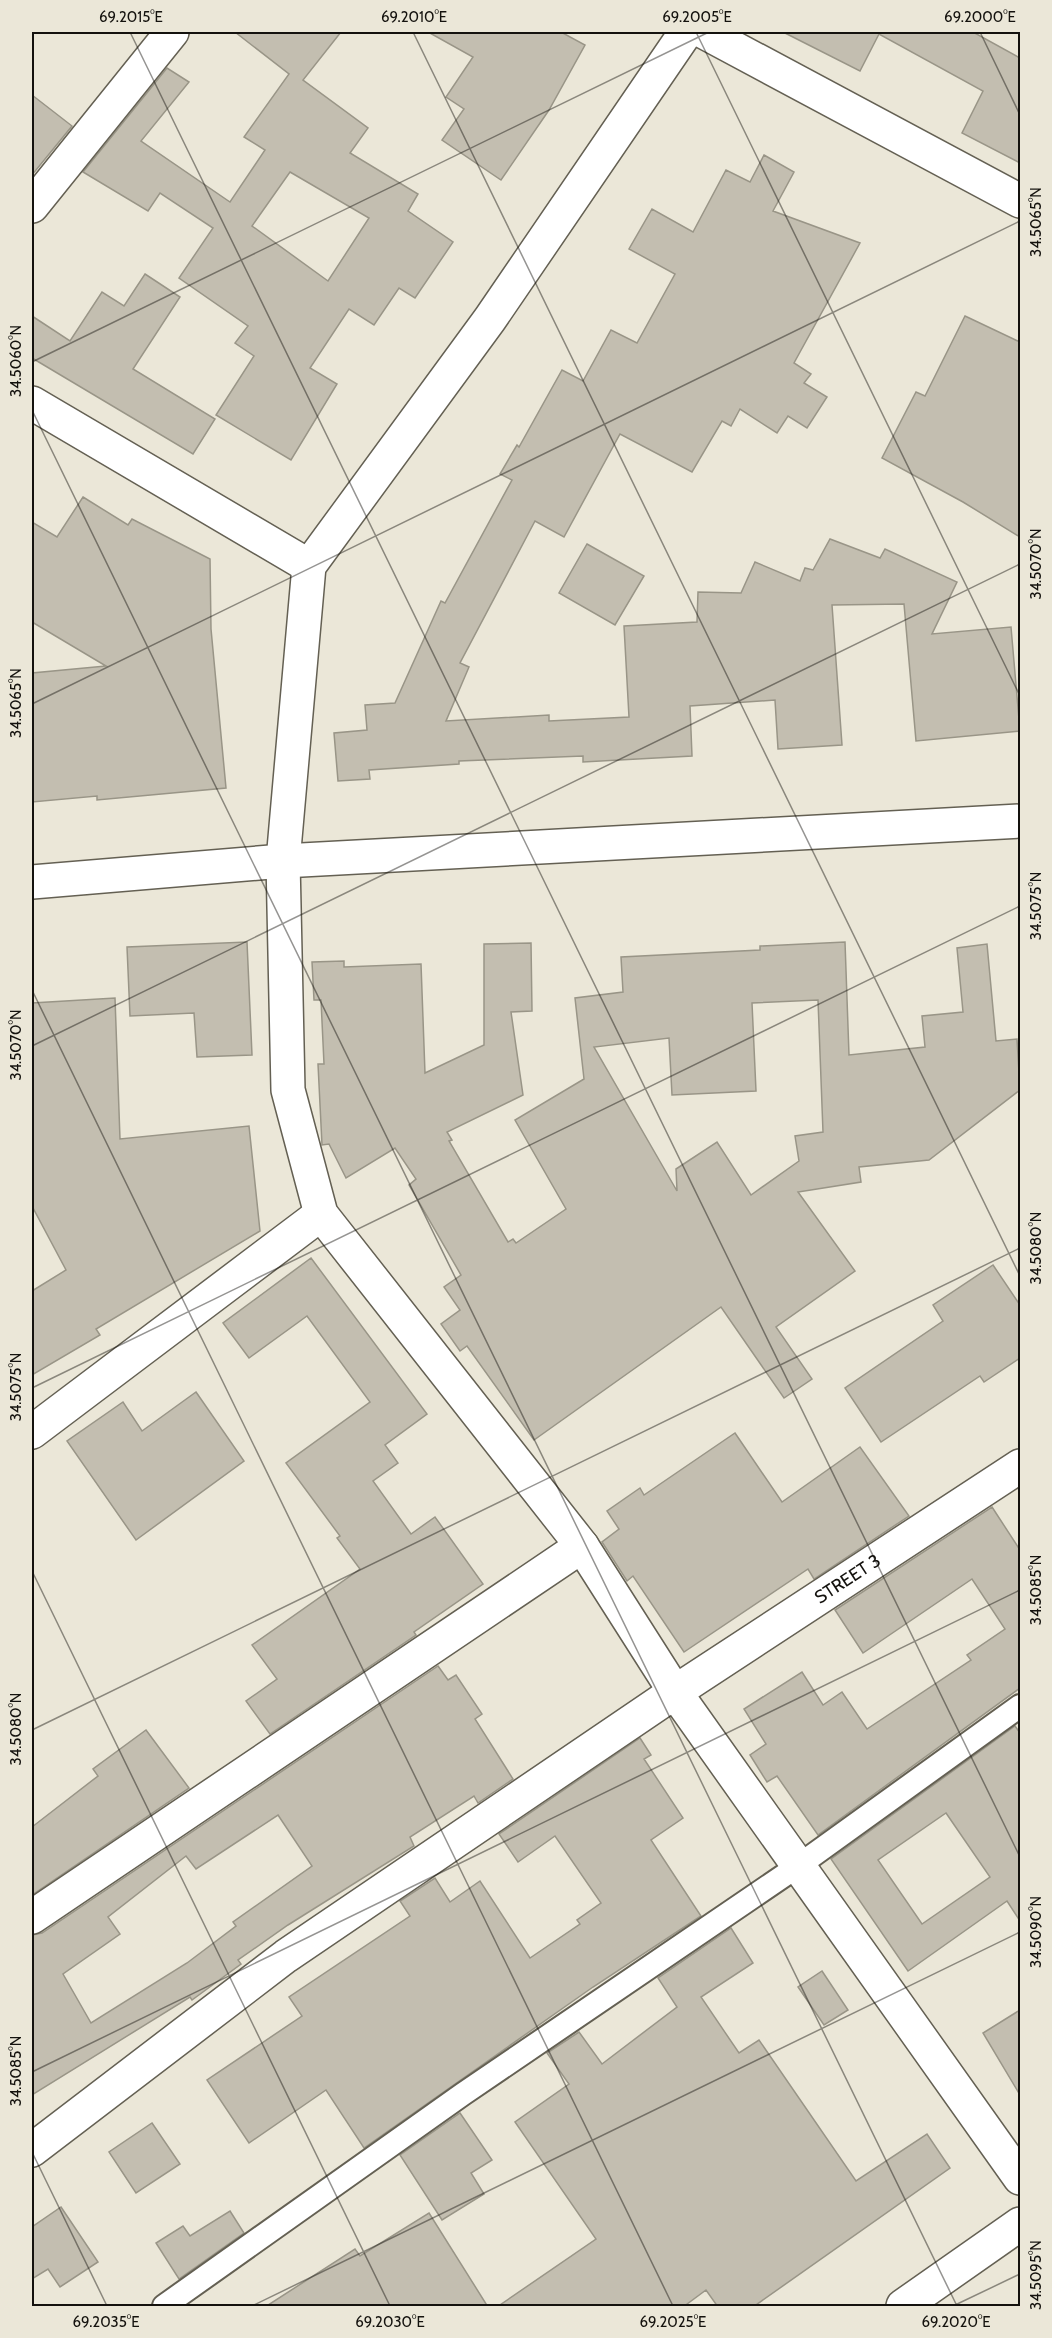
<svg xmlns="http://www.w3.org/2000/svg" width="1052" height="2338" viewBox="0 0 1052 2338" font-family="Cabin,sans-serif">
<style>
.building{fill:#c3beb0;stroke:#999587;stroke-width:1.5;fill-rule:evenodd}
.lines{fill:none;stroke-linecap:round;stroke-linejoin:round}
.service-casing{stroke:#646053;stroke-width:26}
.minor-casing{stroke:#646053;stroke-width:36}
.tertiary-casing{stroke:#646053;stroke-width:36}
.secondary-casing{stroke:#646053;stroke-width:36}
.service{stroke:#fff;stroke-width:22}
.minor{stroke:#fff;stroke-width:33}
.tertiary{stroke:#fff;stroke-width:33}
.secondary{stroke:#fff;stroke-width:33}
.ticks{fill:none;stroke:#14120e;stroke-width:1.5;stroke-opacity:0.45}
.labels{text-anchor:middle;stroke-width:6;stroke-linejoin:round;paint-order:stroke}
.street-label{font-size:18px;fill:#14120e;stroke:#ebe7d8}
.neatline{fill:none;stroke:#14120e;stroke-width:2}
.ticks-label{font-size:15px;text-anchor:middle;fill:#14120e}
</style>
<rect width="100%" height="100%" fill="#ebe7d8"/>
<!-- building -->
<g class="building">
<path d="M235 32H341L303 80 368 128 350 153 418 194 408 211 453 242 415 298 399 288 374 325 349 309 310 368 337 384 291 460 216 415 254 356 235 343 248 326 179 278 213 228 160 193 148 211 83 172 167 68 189 82 141 141 230 202 265 150 244 137 289 74ZM290 172 369 218 328 281 252 226Z"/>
<path d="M428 32H561L585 45 549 110 501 180 442 140 464 109 446 97 473 57Z"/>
<path d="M783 32H973L1020 58V163L962 133 983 91 879 34 860 71Z"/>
<path d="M32 95 72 126 32 175Z"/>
<path d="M764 155 794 172 773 211 860 243 794 363 811 374 804 383 827 397 807 428 788 416 777 433 740 409 731 426 722 421 692 472 620 434 564 537 535 521 460 663 469 667 446 721 549 715V721L629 717 624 626 697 622 698 592 741 593 755 562 800 581 805 568 813 570 830 539 880 558 885 549 957 582 932 634 1011 627 1020 731 916 741 904 604 832 605 842 745 778 749 775 700 690 706 692 756 583 762V756L459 761V764L369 770 370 779 338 781 334 733 367 730 365 705 395 703 441 601 445 603 512 480 500 474 517 445 519 447 562 370 583 381 611 330 637 343 675 274 629 249 652 209 693 232 726 170 750 182Z"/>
<path d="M145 274 180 297 133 369 215 419 193 454 32 358V316L70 341 102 292 124 306Z"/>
<path d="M965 316 1020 342V537L963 502 882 458 916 392 925 396Z"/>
<path d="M83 497 128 525 132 519 210 559 211 629 226 788 97 800V796L32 802V673L106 666 32 622V522L57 537Z"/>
<path d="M587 544 644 576 615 625 559 593Z"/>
<path d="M247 942 252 1055 197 1057 194 1013 130 1016 127 947Z"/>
<path d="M845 942 849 1055 925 1047 922 1016 963 1012 957 948 987 944 996 1041 1017 1039 1020 1090 929 1160 859 1167 861 1182 798 1192 855 1271 776 1327 812 1379 784 1398 721 1307 534 1440 467 1346 460 1351 441 1324 460 1310 444 1287 461 1275 409 1185 416 1179 395 1148 346 1178 329 1144 322 1145 318 1064H324L321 1000H314L312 962 344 961V967L421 964 425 1073 484 1045V944L531 943 532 1011 511 1012 523 1095 447 1132 452 1140 449 1141 508 1242 513 1239 516 1243 566 1209 515 1120 584 1079 575 998 623 992 621 957 760 950V946ZM818 1000 823 1132 795 1136 799 1161 751 1195 717 1142 676 1169 677 1191 594 1047 669 1038 672 1095 756 1091 752 1003Z"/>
<path d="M115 998 120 1139 249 1126 260 1231 96 1329 100 1335 32 1375V1291L66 1270 32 1206V1003Z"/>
<path d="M311 1258 427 1414 385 1445 398 1463 373 1481 411 1534 435 1517 483 1584 414 1632 416 1635 270 1734 246 1701 277 1679 252 1645 360 1569 337 1538 340 1536 286 1463 370 1402 307 1316 249 1358 223 1323Z"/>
<path d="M993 1265 1020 1305V1358L984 1382 980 1376 881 1442 845 1388 943 1321 933 1305Z"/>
<path d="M196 1392 244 1461 136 1540 67 1441 123 1402 142 1431Z"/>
<path d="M735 1433 782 1502 860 1447 909 1516 814 1579 808 1569 684 1652 633 1576 627 1581 602 1542 619 1529 607 1511 640 1488 644 1495Z"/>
<path d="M992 1507 1020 1550V1688L818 1835 777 1776 767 1782 750 1755 766 1744 744 1709 802 1672 823 1705 842 1692 867 1729 971 1660 967 1655 1005 1629 972 1579 863 1653 835 1610Z"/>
<path d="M438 1666 448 1680 456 1675 482 1714 475 1719 513 1779 478 1803 474 1796 410 1837 414 1846 288 1925 238 1960 241 1964 192 2000 190 1997 32 2095V1935L42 1933ZM278 1815 312 1866 233 1922 236 1926 187 1963 91 2023 63 1974 120 1934 108 1917 186 1856 196 1869Z"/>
<path d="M1015 1726 1020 1733V1921L1007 1901 908 1971 831 1859ZM946 1813 990 1877 922 1924 878 1860Z"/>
<path d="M146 1730 189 1788 32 1895V1827L98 1776 93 1769Z"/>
<path d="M640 1738 651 1755 644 1759 683 1818 651 1840 701 1916 593 1987 364 2148 326 2090 249 2143 207 2080 302 2016 289 1997 410 1916 400 1901 435 1878 450 1902 480 1881 530 1958 580 1924 577 1920 601 1903 555 1836 518 1862 499 1834Z"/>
<path d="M731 1928 753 1963 701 1997 739 2053 759 2040 856 2181 927 2134 950 2168 753 2307H718L706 2290 683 2307H497L596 2239 515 2122 569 2084 547 2053 579 2032 602 2064 677 2007 658 1978Z"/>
<path d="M822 1971 848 2010 824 2025 798 1987Z"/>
<path d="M1020 2010V2095L983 2033Z"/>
<path d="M460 2113 492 2160 471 2173 484 2194 442 2220 400 2155Z"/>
<path d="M152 2123 180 2164 136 2193 109 2152Z"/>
<path d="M61 2207 98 2262 60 2287 48 2269 32 2279V2227Z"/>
<path d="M230 2211 244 2233 179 2279 156 2243 183 2226 190 2236Z"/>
<path d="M429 2213 488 2307H265L355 2249 360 2256Z"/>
</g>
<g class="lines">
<!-- service casing -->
<g class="service-casing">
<path id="service" d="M164 2306 463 2094 798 1866 1020 1706"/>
</g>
<!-- minor casing -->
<g class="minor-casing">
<g id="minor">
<path d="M686 32 490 319 309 566 283 861 288 1090 321 1214 582 1546 675 1692 1020 2178"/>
<path d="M704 32 1020 201"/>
<path d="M32 206 172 32"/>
<path d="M32 403 309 566"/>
<path d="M32 1432 321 1214"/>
<path d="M32 1917 582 1546"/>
<path id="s1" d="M32 2150 286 1956 675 1692 1020 1466"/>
</g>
</g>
<!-- tertiary casing -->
<g class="tertiary-casing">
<path id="tertiary" d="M32 882 283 861 1020 821"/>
</g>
<!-- secondary casing -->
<g class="secondary-casing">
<path id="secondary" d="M903 2306 1020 2224"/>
</g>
<!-- service -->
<use href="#service" class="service"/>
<!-- minor -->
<use href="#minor" class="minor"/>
<!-- tertiary -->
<use href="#tertiary" class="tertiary"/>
<!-- secondary -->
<use href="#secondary" class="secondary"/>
</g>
<!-- ticks -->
<path class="ticks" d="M130 32 1020 1857M413 32 1020 1276M696 32 1020 696M980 32 1020 115M32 362 709 32M32 410 957 2306M32 704 1020 221M32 990 673 2306M32 1046 1020 564M32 1388 1020 906M32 1571 390 2306M32 1730 1020 1248M32 2072 1020 1590M32 2152 107 2306M252 2306 1020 1932M953 2306 1020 2274"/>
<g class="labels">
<!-- street labels -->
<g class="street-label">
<text dy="6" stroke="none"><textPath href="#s1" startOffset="996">STREET 3</textPath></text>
</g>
</g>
<!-- border -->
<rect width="1052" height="2338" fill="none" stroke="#ebe7d8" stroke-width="66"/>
<rect x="33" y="33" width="986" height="2272" class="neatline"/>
<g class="ticks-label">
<text x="131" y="22">69.2015°E</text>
<text x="414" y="22">69.2010°E</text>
<text x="697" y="22">69.2005°E</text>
<text x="980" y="22">69.2000°E</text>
<text transform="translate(1036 222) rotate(-90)" y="5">34.5065°N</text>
<text transform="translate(16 361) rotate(-90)" y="5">34.5060°N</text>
<text transform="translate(1036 564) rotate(-90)" y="5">34.5070°N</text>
<text transform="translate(16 703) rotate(-90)" y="5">34.5065°N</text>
<text transform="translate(1036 906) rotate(-90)" y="5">34.5075°N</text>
<text transform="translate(16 1045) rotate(-90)" y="5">34.5070°N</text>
<text transform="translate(1036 1248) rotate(-90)" y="5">34.5080°N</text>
<text transform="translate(16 1387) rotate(-90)" y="5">34.5075°N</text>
<text transform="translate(1036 1590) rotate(-90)" y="5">34.5085°N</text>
<text transform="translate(16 1729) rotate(-90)" y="5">34.5080°N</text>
<text transform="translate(1036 1932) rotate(-90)" y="5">34.5090°N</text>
<text transform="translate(16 2071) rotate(-90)" y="5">34.5085°N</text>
<text transform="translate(1036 2275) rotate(-90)" y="5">34.5095°N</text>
<text x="106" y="2327">69.2035°E</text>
<text x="390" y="2327">69.2030°E</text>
<text x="673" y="2327">69.2025°E</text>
<text x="956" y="2327">69.2020°E</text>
</g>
</svg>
